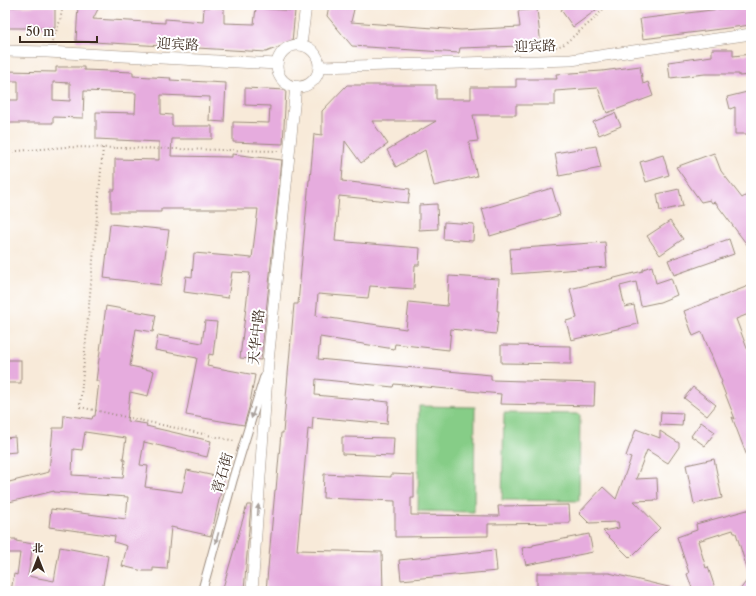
<svg xmlns="http://www.w3.org/2000/svg" width="756" height="596" viewBox="0 0 756 596" font-family="'Libre Caslon Text','Noto Serif SC',serif">
<style>
.green{fill:#86cd87;stroke:#607c52}
.building{fill:#e6acde;fill-rule:evenodd}
.lines{fill:none;stroke-linecap:round;stroke-linejoin:round}
.street-casing{stroke:#9a8a7c;stroke-width:10}
.secondary-casing{stroke:#9a8a7c;stroke-width:12}
.path{stroke:#9a8a7c;stroke-width:2;stroke-dasharray:1 3;stroke-linecap:butt}
.street{stroke:#fff;stroke-width:8}
.secondary{stroke:#fff;stroke-width:11}
.oneway{fill:#a79f9a}
.labels{text-anchor:middle;stroke-width:4;stroke-linejoin:round;paint-order:stroke}
.street-label{font-size:14px;fill:#3b2a1e;stroke:#fff}
</style>
<rect width="100%" height="100%" fill="#fff"/>
<filter id="ink" filterUnits="userSpaceOnUse"><feTurbulence type="fractalNoise" baseFrequency=".025" numOctaves="2"/><feDisplacementMap in="SourceGraphic" scale="8" xChannelSelector="R" yChannelSelector="G"/><feConvolveMatrix kernelMatrix="1 2 1 2 8 2 1 2 1" color-interpolation-filters="sRGB"/></filter>
<filter id="wash" filterUnits="userSpaceOnUse"><feTurbulence type="fractalNoise" baseFrequency=".012" numOctaves="4" result="noise"/><feDisplacementMap in="SourceGraphic" scale="16" xChannelSelector="R" yChannelSelector="G"/><feGaussianBlur stdDeviation="0.9" result="paint"/><feColorMatrix in="noise" values="0 0 0 0 0 0 0 0 0 0 0 0 0 0 0 0 0 1.4 0 .05"/><feComposite in="paint" operator="in"/></filter>
<g filter="url(#wash)">
<rect width="100%" height="100%" fill="#f8ead9"/>
<!-- green -->
<g class="green">
<path d="M419 406 475 407 474 512 418 511Z"/>
<path d="M504 413 580 414 579 501 502 500Z"/>
</g>
<g id="blocks">
<!-- building -->
<g class="building">
<path d="M78 5H100L93 19 165 23V19L203 22 204 7 224 8V23L254 24 256 8 295 11 292 42 266 52 76 41Z"/>
<path d="M329 5H355L351 22 461 30 520 27 518 11 537 9 541 46 522 48V46L460 48 459 53 352 46 327 16Z"/>
<path d="M568 5H603L573 27 561 10Z"/>
<path d="M751 5V25L643 39 640 19Z"/>
<path d="M55 6V28H5V7Z"/>
<path d="M712 49H733V56L751 54V75L739 76V74H705L670 78 668 62 712 56Z"/>
<path d="M640 66 643 84 648 82 653 96 607 113 598 88 555 91V105H516V115H473L478 141 469 142 477 176 434 186 425 150 396 167 387 150 436 121H372L388 144 361 163 345 141 342 181 410 189 408 203 339 196 335 241 420 248 419 265H415L414 289 370 286 368 298 318 294 316 316 406 329 409 302 447 306 449 276 499 279 497 311H499L496 334 451 329 449 350 395 344 394 349 320 337 318 359 491 375V380L595 383 594 406 500 404 501 394 394 384 393 387 316 379 315 395 389 402 387 424 313 417 312 430 308 429 297 550 382 552 383 591H266L275 490H276L281 433H283L294 304H298L309 180H310L314 134 322 135V111L347 85H436V99H471V87H516V79H557L556 74 602 71Z"/>
<path d="M56 67H84V70L133 72V76L171 78 170 80 226 83 224 122 209 121 210 97 161 95V114L172 115V126H212V139H172L171 156 232 157V154L282 160 261 360 240 358 250 273 232 272 228 298 184 292 186 276 192 277 194 253 252 258 258 209H161V212H111V190H115V159L159 160V142L96 139V112L135 113 136 93 84 91 83 118 53 117V123H5V100H18V81H5V71L56 72ZM53 82 70 83V101L53 100Z"/>
<path d="M245 88 286 90 283 144 233 142V122L269 123 270 106 245 105Z"/>
<path d="M751 91V134H735V107L730 109 727 97Z"/>
<path d="M615 113 621 126 599 135 593 122Z"/>
<path d="M596 146 601 168 559 176 555 153Z"/>
<path d="M714 153 721 171 742 198 751 192V250L715 202 712 203 710 200 701 202 676 167Z"/>
<path d="M663 155 669 175 646 182 640 162Z"/>
<path d="M552 188 560 215 490 236 482 209Z"/>
<path d="M679 189 683 206 660 211 657 194Z"/>
<path d="M437 204 438 229 419 230V205Z"/>
<path d="M670 221 683 239 660 255 647 236Z"/>
<path d="M444 222 474 224 473 241 443 239Z"/>
<path d="M110 224 169 230 161 285 104 278Z"/>
<path d="M729 239 734 254 674 275 668 260Z"/>
<path d="M605 242 607 267 512 274 510 249Z"/>
<path d="M652 266 656 283 671 278 677 295 660 302 641 306 636 282 620 286 625 307 634 305 638 324 571 340 566 321 577 318 570 289 643 271V269Z"/>
<path d="M751 285V313L736 319 751 359 750 464 732 417 735 419 721 383 722 382 702 332 693 336 684 311Z"/>
<path d="M106 306 156 315 153 332 136 329 130 366 154 371 148 396 130 392 127 421 147 424 146 426 211 441 207 457 144 442 140 465 148 466 145 487 182 492 187 470 224 478 211 536 171 527 167 569 153 568V571H143L122 566 127 546 114 542 115 536 49 527 51 509 126 519 128 497 54 492V491L5 503V483L49 472 53 428H63L64 415 92 419 93 416H95L99 381H96ZM85 432 126 438 123 459 125 460 123 478 72 475 73 449 82 450Z"/>
<path d="M205 321 217 322 213 355 209 354 207 366 255 375 249 408 244 425 186 415 197 358 155 350 158 335 202 343Z"/>
<path d="M501 345 571 346V364L501 363Z"/>
<rect x="5" y="360" width="16" height="23"/>
<path d="M693 387 716 405 707 416 684 398Z"/>
<path d="M661 412 683 413 682 426 660 425Z"/>
<path d="M701 422 715 432 705 446 691 436Z"/>
<path d="M636 429 660 438V431L679 443V447L668 463 647 450 636 479 657 478 658 500 634 501 660 528 630 558 603 531 619 528 618 522 589 523 579 513 603 487 616 499 631 458 626 456Z"/>
<path d="M15 437 16 452 5 453V438Z"/>
<path d="M342 437 394 438 393 456 342 454Z"/>
<path d="M714 459 722 498 694 504 686 465Z"/>
<path d="M324 474 391 477V474L414 475V498H411V515L499 516 498 506 569 505 570 523 488 524V536L395 537V501L323 498Z"/>
<path d="M247 505H251L244 591H222Z"/>
<path d="M751 509V575H749L736 533H734L733 530 698 541 706 568 708 567 716 591H693L687 574 689 573 677 537 697 530 696 524Z"/>
<path d="M589 534 593 552 526 565 522 548 533 546V545Z"/>
<path d="M5 539H16V541L33 544 28 576 54 581 60 547 108 556 102 591H11L14 574 17 575 20 553H5Z"/>
<path d="M495 550 497 571 401 580 399 560Z"/>
<path d="M537 573H609L673 588V591L537 589Z"/>
<path d="M751 575V591H739Z"/>
</g>
</g>
</g>
<g filter="url(#ink)">
<use href="#blocks" fill-opacity="0" stroke="#9a8a7c" stroke-width="1"/>
<g class="lines">
<!-- street casing -->
<g class="street-casing">
<path id="street" d="M202 591 233 479 264 378"/>
</g>
<!-- secondary casing -->
<g class="secondary-casing">
<g id="secondary">
<path d="M301 45 306 5"/>
<circle cx="298" cy="66" r="21"/>
<path d="M5 51 47 52 277 64"/>
<path d="M319 67 571 60 751 34"/>
<path d="M252 591 268 362 296 86"/>
</g>
</g>
<!-- path -->
<g class="path">
<path d="M52 42 60 21 63 5"/>
<path d="M548 49 563 45 593 20 607 5"/>
<path d="M103 148 80 407 235 441"/>
<path d="M5 152 66 147 280 151"/>
</g>
<!-- street -->
<use href="#street" class="street"/>
<!-- secondary -->
<use href="#secondary" class="secondary"/>
</g>
<!-- one-way arrows -->
<defs><path id="oneway-solid" d="M-6-.8H1V-3.2L6.5 0L1 3.2V.8H-6Z"/></defs>
<g class="oneway">
<use href="#oneway-solid" transform="translate(253 413) rotate(107)"/>
<use href="#oneway-solid" transform="translate(258 510) rotate(-86)"/>
<use href="#oneway-solid" transform="translate(217 538) rotate(106)"/>
</g>
</g>
<g class="labels">
<!-- street labels -->
<g class="street-label">
<text transform="translate(178 44) rotate(3)" y="5">迎宾路</text>
<text transform="translate(535 46) rotate(-2)" y="5">迎宾路</text>
<text transform="translate(256 337) rotate(-84)" y="5">天华中路</text>
<text transform="translate(222 473) rotate(-74)" y="5">青石街</text>
</g>
</g>
<!-- margin -->
<rect width="756" height="596" fill="none" stroke="#fff" stroke-width="20"/>
<!-- north arrow -->
<g transform="translate(38 558)" stroke="#ffffff" stroke-width="3" paint-order="stroke">
<path d="M0-3L7 15L0 10L-7 15Z" fill="#3b2a1e"/>
<text y="-6" font-size="11" font-weight="bold" text-anchor="middle" fill="#3b2a1e">北</text>
</g>
<!-- scale -->
<path d="M20 36v6h77v-6" fill="none" stroke="#3b2a1e" stroke-width="2"/>
<text x="26" y="36" font-size="12" fill="#3b2a1e" stroke="#ffffff" stroke-width="3" paint-order="stroke">50 m</text>
</svg>
